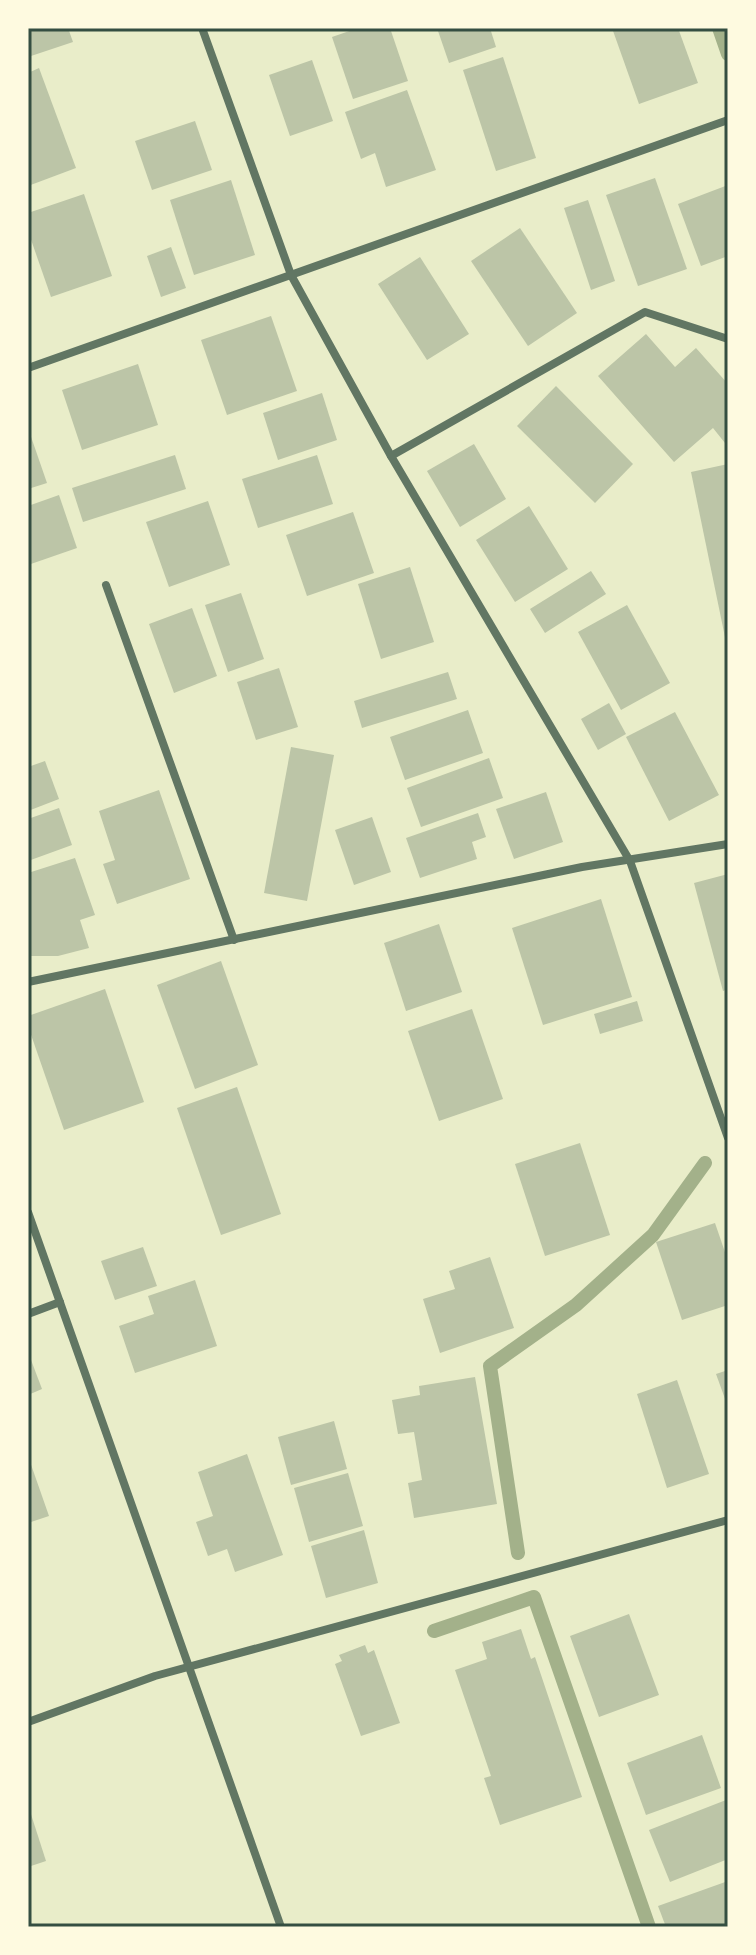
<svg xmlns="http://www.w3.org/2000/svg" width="756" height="1955" viewBox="0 0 756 1955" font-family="Rubik,sans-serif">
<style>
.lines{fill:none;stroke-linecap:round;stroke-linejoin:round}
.stream{stroke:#a3b18a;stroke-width:14}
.building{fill:#bcc5a7}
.minor{stroke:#617663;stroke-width:8}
.neatline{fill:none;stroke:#344e41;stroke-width:3}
</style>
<rect width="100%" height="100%" fill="#e9edc9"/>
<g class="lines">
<!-- stream -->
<g class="stream">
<path d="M719 28 728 54"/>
<path d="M518 1553 490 1366 576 1305 653 1235 705 1163"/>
<path d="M434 1631 534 1597 649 1927"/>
</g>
</g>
<!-- building -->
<g class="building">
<path d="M28 28H68L73 42 28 57Z"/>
<path d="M358 28H390L408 81 353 99 332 37Z"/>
<path d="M437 28H490L496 47 449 63Z"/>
<path d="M612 28H678L698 83 639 104Z"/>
<path d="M503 57 536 158 496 171 463 70Z"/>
<path d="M312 60 333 121 290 136 269 75Z"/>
<path d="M39 68 76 168 28 186V73Z"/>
<path d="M407 90 436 170 386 187 375 153 361 159 345 112Z"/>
<path d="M195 121 212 170 152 190 135 141Z"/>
<path d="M655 178 687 269 638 286 606 195Z"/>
<path d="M231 180 255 255 194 275 170 200Z"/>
<path d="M728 185V256L701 266 678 204Z"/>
<path d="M84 194 112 276 51 297 28 231V213Z"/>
<path d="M588 200 615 281 591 290 564 208Z"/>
<path d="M520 228 577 313 528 346 471 261Z"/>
<path d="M171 247 186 288 161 297 147 256Z"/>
<path d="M420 257 469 334 427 360 378 284Z"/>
<path d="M271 316 297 391 227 415 201 340Z"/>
<path d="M646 334 675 367 696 348 728 384V440L725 443 713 428 674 462 598 376Z"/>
<path d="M138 364 158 425 82 450 62 390Z"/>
<path d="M556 386 633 464 595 503 517 426Z"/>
<path d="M322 393 337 440 278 460 263 413Z"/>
<path d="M28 428 47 483 28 489Z"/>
<path d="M474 444 506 499 460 527 427 471Z"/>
<path d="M175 455 186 489 83 522 72 488Z"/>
<path d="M317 455 333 504 258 528 242 479Z"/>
<path d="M728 464V646L727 647 691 472Z"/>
<path d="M59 495 77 548 28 565V506Z"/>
<path d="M208 501 230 565 169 587 146 522Z"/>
<path d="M529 506 568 569 515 602 476 540Z"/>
<path d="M353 512 374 573 307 596 286 535Z"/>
<path d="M410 567 434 642 381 659 358 584Z"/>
<path d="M591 571 606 594 545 633 530 609Z"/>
<path d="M241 593 264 659 228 672 205 605Z"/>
<path d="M627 605 670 683 621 710 578 632Z"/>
<path d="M192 608 217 676 174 693 149 624Z"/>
<path d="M279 668 298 727 256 740 237 682Z"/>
<path d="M448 672 457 699 362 728 354 701Z"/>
<path d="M609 703 626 734 598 750 581 719Z"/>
<path d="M468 710 483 753 405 780 390 737Z"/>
<path d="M675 712 719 795 669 821 626 737Z"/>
<path d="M291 747 334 755 307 901 264 893Z"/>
<path d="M489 758 503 798 421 827 407 788Z"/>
<path d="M45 761 59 799 28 811V767Z"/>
<path d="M159 790 190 879 117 904 103 864 115 860 99 811Z"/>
<path d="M546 792 563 842 514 859 496 809Z"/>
<path d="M59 808 72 845 28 861V819Z"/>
<path d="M478 813 486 837 472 842 477 859 420 878 406 838Z"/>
<path d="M372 817 391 872 354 885 335 830Z"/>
<path d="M75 858 95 915 80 920 89 948 58 956H28V873Z"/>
<path d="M728 874V989L723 991 694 883Z"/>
<path d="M601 899 632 997 543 1025 512 928Z"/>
<path d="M439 924 462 992 406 1011 384 943Z"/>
<path d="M221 961 258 1065 195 1089 157 985Z"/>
<path d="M105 989 144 1102 64 1130 28 1026V1016Z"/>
<path d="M637 1001 643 1021 600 1034 594 1014Z"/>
<path d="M472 1009 503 1099 439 1121 408 1031Z"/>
<path d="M237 1087 281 1214 221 1235 177 1108Z"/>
<path d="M580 1143 610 1235 545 1256 515 1164Z"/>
<path d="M715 1223 728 1261V1305L682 1320 656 1242Z"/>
<path d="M143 1247 157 1286 115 1300 101 1261Z"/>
<path d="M490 1257 514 1328 440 1353 423 1299 455 1289 449 1271Z"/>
<path d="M195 1280 217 1346 135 1373 119 1326 154 1314 148 1296Z"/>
<path d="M28 1352 42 1389 28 1395Z"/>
<path d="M728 1370V1407L716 1374Z"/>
<path d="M475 1377 497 1504 414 1518 408 1483 422 1480 414 1432 398 1434 392 1400 420 1395 419 1386Z"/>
<path d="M677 1380 709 1474 667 1488 637 1394Z"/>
<path d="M334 1421 347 1469 291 1485 278 1437Z"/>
<path d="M247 1454 283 1555 235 1572 227 1549 208 1556 196 1522 213 1516 198 1472Z"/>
<path d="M28 1456 49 1516 28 1523Z"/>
<path d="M348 1473 363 1526 309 1542 294 1488Z"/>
<path d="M364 1530 378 1583 326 1598 311 1546Z"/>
<path d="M629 1614 659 1695 599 1717 570 1636Z"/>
<path d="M521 1629 531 1659 535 1657 582 1797 500 1825 484 1778 491 1776 455 1670 487 1659 482 1642Z"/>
<path d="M365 1645 368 1653 374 1650 400 1723 361 1736 335 1664 342 1661 339 1655Z"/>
<path d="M702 1735 721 1788 646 1815 627 1763Z"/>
<path d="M726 1800 728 1859 670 1882 649 1830Z"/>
<path d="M29 1808 46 1861 28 1867V1809Z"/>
<path d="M728 1881V1927H666L658 1906Z"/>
</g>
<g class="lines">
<!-- minor -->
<g class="minor">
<path d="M202 28 291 275 391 456 630 861 728 1138"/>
<path d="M28 368 728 120"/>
<path d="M391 456 645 312 728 339"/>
<path d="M106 585 234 940"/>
<path d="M28 982 582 867 728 844"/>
<path d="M28 1212 281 1927"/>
<path d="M28 1314 60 1302"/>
<path d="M28 1722 155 1676 728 1520"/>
</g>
</g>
<!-- border -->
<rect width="756" height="1955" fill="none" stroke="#fefae0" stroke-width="60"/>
<rect x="30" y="30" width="696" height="1895" class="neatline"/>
</svg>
